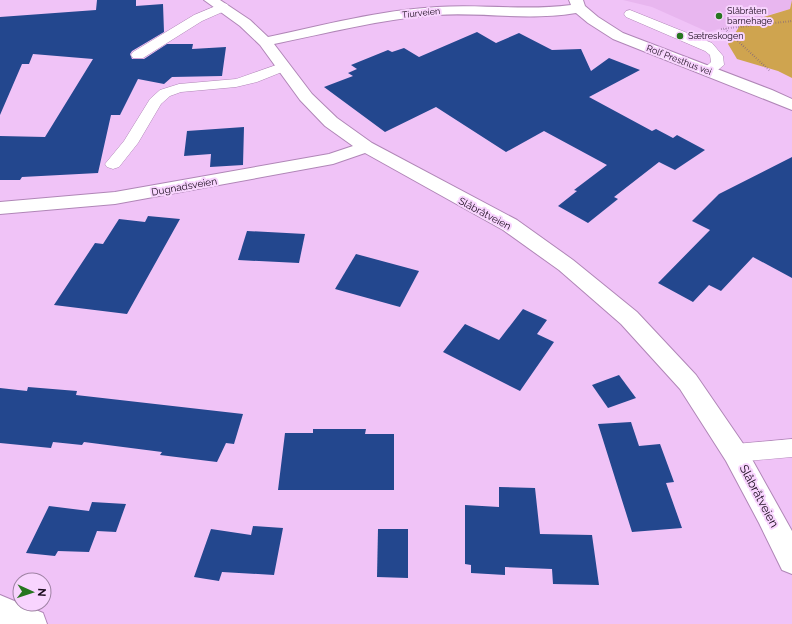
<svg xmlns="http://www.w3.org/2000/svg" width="792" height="624" viewBox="0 0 792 624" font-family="Raleway,sans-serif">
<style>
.built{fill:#e8b6ef}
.green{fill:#cfa44f}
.building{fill:#23478e}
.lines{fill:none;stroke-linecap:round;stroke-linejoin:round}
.lane-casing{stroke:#b086b7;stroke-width:1}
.street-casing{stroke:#b086b7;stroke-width:2}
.path{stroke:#7a5e7f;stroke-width:2;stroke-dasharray:0.5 2;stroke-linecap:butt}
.lane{fill:#fff;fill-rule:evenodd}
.street{fill:#fff;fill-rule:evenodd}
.poi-dot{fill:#26761f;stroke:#f8d4fe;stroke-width:1.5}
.labels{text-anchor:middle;stroke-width:4;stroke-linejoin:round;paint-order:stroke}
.far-poi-label{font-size:9px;fill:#190a1c;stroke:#f8d4fe;text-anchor:start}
.far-street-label{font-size:9px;fill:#190a1c;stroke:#f8d4fe}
.street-label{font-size:10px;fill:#190a1c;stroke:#f8d4fe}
.near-street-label{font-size:12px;fill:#190a1c;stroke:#f8d4fe}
</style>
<rect width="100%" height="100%" fill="#f0c3f7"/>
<!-- built -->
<path class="built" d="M623 0H792L790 9 708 32 652 7Z"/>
<!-- green -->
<path class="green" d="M792 0V78L778 71 737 59 728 44 741 24 790 9Z"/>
<!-- building -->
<g class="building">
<path d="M97 0H136V6L163 4 164 32 132 51 130 54 132 59H144L167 44H193L192 49 226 47 222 76 172 77 164 84 138 79 120 115H111L98 173 22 177 20 180H0V136L45 137 93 59 33 54 29 64H22L0 115V17L96 10Z"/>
<path d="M477 32 496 43 519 33 552 50 581 49 591 71 609 58 640 70 589 97 652 131 656 129 673 138 677 135 705 150 675 170 659 162 614 197 618 199 588 223 558 206 577 191 574 190 607 165 544 131 506 152 436 107 385 132 324 87 353 76 348 73 357 69 351 65 388 50 392 52 404 48 419 57Z"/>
<path d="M244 127 243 165 210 167 211 154 184 156 187 131Z"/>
<path d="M792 157V278L753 257 721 291 709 285 693 302 658 283 710 230 692 221 719 194Z"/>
<path d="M148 216 180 219 127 314 54 305 95 243 103 244 119 219 145 222Z"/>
<path d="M247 231 305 234 299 263 238 260Z"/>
<path d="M356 254 419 271 400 307 335 289Z"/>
<path d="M523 309 547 320 537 334 554 342 520 391 443 352 465 324 499 340Z"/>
<path d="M619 375 636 398 608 408 592 385Z"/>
<path d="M28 387 77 391 76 395 243 414 234 444 226 443 217 462 160 455 162 452 84 442 82 445 53 442 51 448 0 443V388L27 391Z"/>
<path d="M631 422 639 446 660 444 674 482 666 483 682 528 632 532 598 424Z"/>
<path d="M313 429H366L365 434H394V490H278L285 433H313Z"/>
<path d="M499 487 535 488 540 534 592 535 599 585 553 584 552 569 505 567V575L471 573V565L465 564V505L499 507Z"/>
<path d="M92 502 126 504 116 532 97 531 89 552 58 551 55 556 26 553 49 506 89 511Z"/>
<path d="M253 526 283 528 274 575 222 572 219 581 194 577 211 529 251 535Z"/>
<path d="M378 529H408V578L377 577Z"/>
</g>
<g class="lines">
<!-- lane casing -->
<g class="lane-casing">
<g id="lane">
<path d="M223 3 227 4 229 7 227 10 202 21 143 58H133L131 55 133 52 194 15Z"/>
<path d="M630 10 712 43 723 56 724 65 713 74H703L701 71 711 62 710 55 705 51 626 17 624 14 626 11Z"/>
<path d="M282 63 287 64 289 67 287 70 257 82 236 87 181 92 170 96 161 104 138 143 119 167 113 169 107 167 105 164 124 141 150 99 160 90 179 84 236 79Z"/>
<path d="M792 439V457L735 462 727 460 724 453 727 446 735 444Z"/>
</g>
</g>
<!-- street casing -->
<g class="street-casing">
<g id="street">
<path d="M204 0H220L250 20 268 37C324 25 380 10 437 7 482 4 526 11 571 5L569 0H583L585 6 598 17 623 33 772 90 792 99V110L613 39 588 23 576 13C527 21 484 12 436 15 381 19 328 33 274 44L312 94 337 118 372 143 517 220 573 260 637 312 696 375 744 445 792 531V574L782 570 759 523 726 461 680 389 621 324 559 270 503 230 365 153 333 164 115 204 0 214V202L115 192 329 154 353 146 325 126 300 100 260 45 240 26Z"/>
<path d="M0 595 43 613 47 624H0Z"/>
</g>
</g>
<!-- path -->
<g class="path">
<path d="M721 29 792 21"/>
<path d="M725 29 770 71"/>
</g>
<!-- lane -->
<use href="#lane" class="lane"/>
<!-- street -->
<use href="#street" class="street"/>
</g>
<!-- markers -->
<g class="poi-dot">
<circle cx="719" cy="16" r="4"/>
<circle cx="680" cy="36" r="4"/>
</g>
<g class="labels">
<!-- far-poi labels -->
<g class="far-poi-label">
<text x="727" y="14">Slåbråten<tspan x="727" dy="10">barnehage</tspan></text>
<text x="688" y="39">Sætreskogen</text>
</g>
<!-- far-street labels -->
<g class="far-street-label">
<text transform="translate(421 13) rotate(-6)" y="3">Tiurveien</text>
<text transform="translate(679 60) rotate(21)" y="3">Rolf Presthus vei</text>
</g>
<!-- street labels -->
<g class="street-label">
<text transform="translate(184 186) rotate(-10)" y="4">Dugnadsveien</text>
<text transform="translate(485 213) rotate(28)" y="4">Slåbråtveien</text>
</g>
<!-- near-street labels -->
<g class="near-street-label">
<text transform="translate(759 496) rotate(62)" y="4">Slåbråtveien</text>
</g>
</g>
<!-- north arrow -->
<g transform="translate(32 592) rotate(93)"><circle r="19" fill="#f8d4fe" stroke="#9f83a4"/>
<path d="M0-3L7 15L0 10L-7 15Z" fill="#26761f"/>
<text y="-6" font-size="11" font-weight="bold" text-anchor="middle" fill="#190a1c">N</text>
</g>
</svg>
